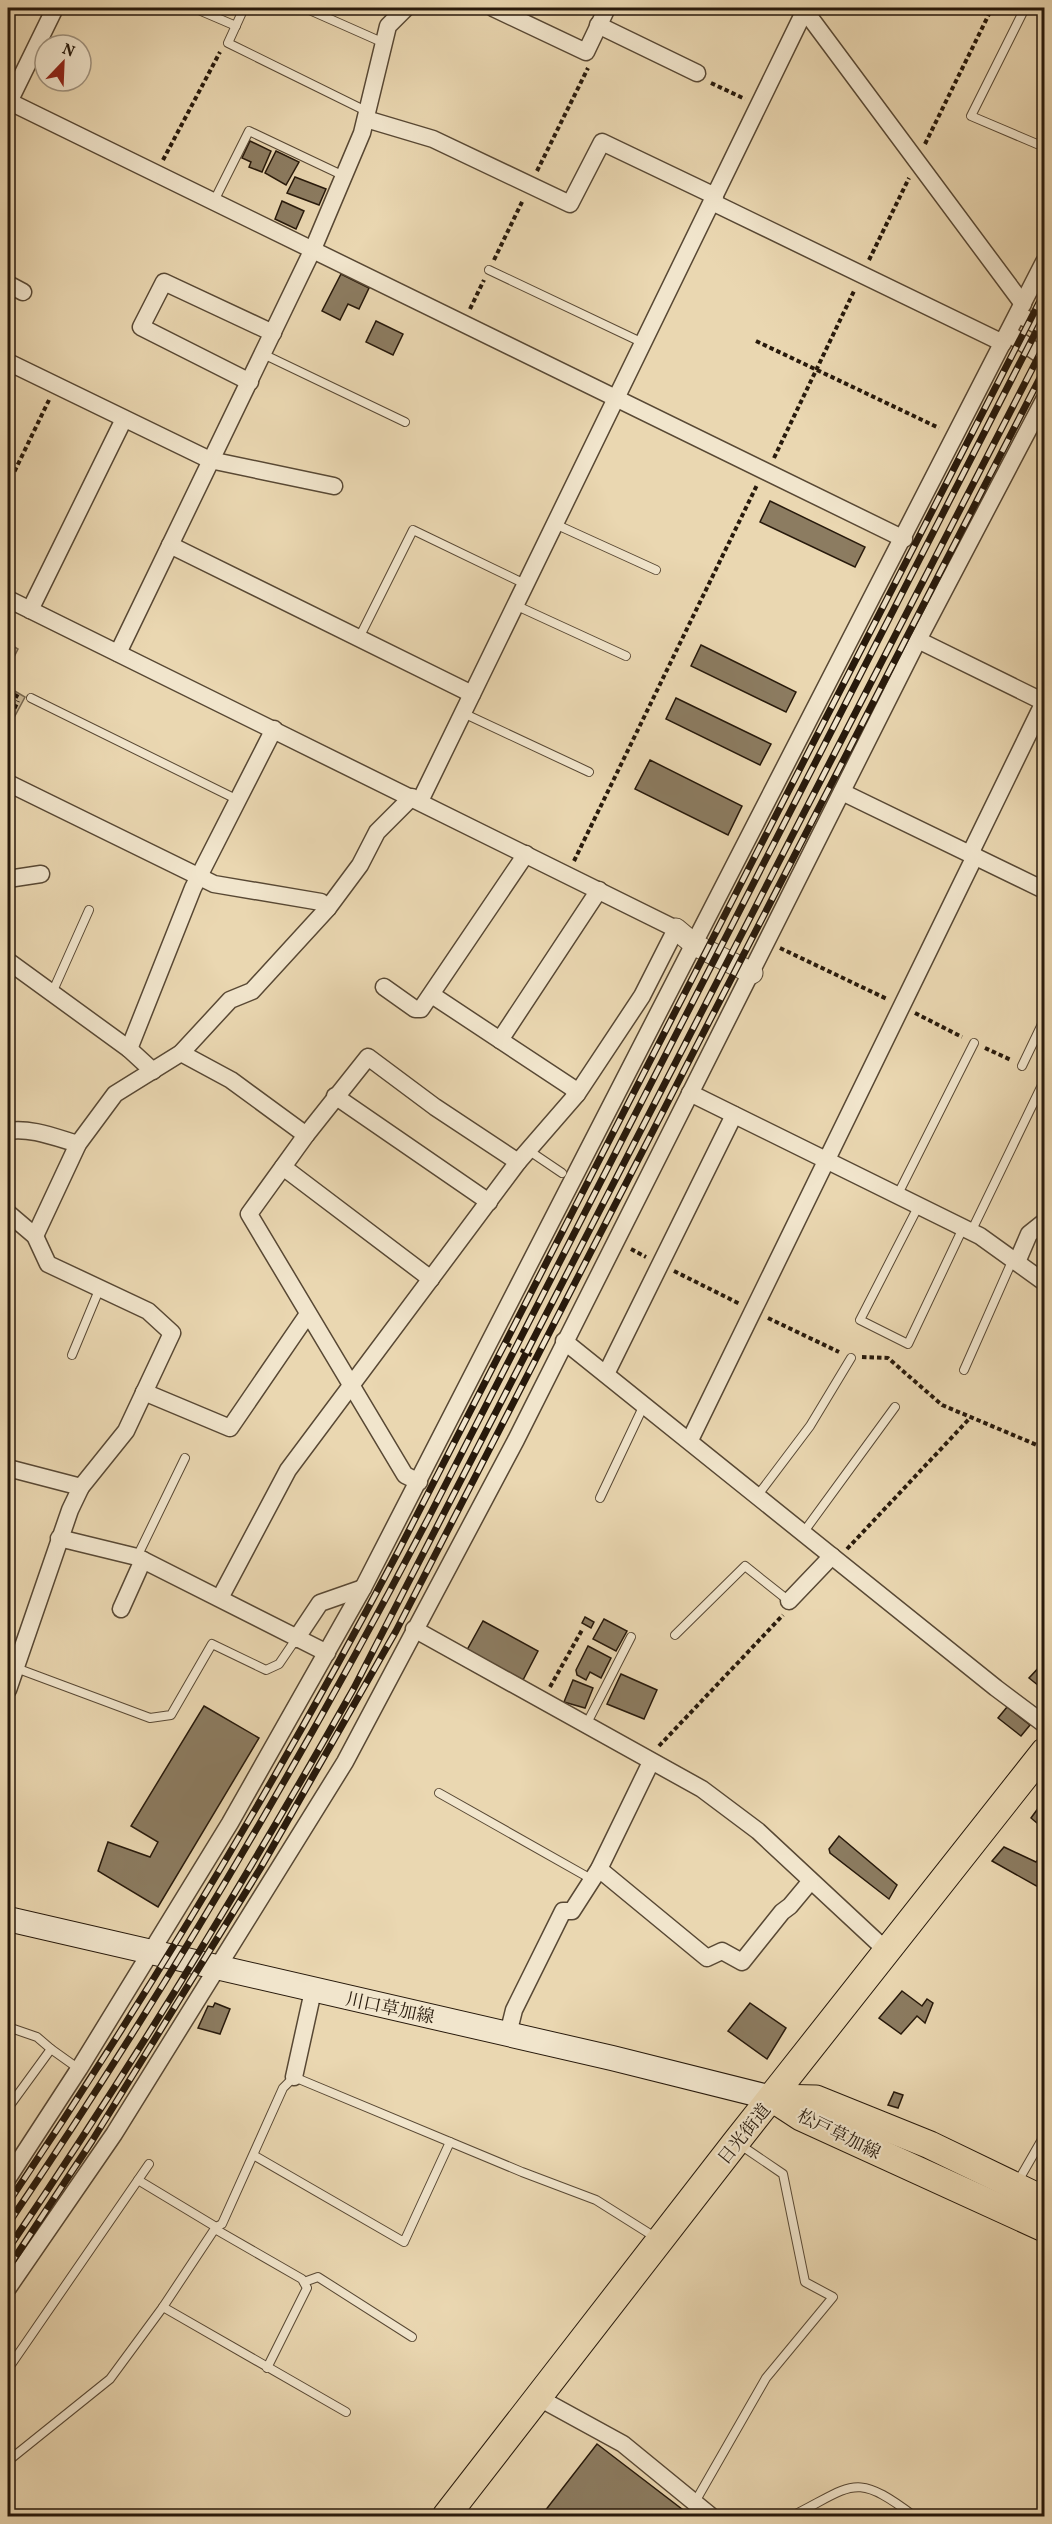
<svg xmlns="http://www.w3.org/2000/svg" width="1052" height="2524" viewBox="0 0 1052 2524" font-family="Vollkorn,'Noto Serif JP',serif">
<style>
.green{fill:#c9b795;stroke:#786850;stroke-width:1.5}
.building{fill:#8c7c61;stroke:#27190b;stroke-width:1.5}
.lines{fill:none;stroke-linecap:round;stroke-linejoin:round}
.service-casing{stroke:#584834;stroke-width:10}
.minor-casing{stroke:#584834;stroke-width:19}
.tertiary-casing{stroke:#584834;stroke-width:23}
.secondary-casing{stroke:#27190b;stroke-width:26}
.primary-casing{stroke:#27190b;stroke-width:29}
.path{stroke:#27190b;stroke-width:4;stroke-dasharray:4.5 3;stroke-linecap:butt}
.service{stroke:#f1e5cc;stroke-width:8}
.minor{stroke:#f1e5cc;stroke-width:16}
.tertiary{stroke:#f1e5cc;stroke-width:21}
.secondary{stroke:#f1e5cc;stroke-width:24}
.primary{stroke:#ead7b1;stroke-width:27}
.rail-casing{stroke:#27190b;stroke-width:7}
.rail{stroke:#f1e5cc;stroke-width:4.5;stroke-dasharray:14;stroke-linecap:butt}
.labels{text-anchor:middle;stroke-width:4.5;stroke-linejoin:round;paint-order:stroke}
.street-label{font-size:18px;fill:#27190b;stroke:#f1e5cc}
</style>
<rect width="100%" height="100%" fill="#ead7b1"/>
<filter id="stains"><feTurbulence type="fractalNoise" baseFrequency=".00333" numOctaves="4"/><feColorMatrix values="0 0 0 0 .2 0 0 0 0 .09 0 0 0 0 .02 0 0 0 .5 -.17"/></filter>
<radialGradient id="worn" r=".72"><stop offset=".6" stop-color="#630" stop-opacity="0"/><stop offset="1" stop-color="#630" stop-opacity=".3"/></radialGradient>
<!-- green -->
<g class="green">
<path d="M8 643 18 649 8 669Z"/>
<path d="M8 687 25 697 8 729Z"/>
</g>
<!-- building -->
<g class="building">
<path d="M250 141 271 151 262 172 249 167 251 162 242 158Z"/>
<path d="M276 151 299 162 286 185 265 173Z"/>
<path d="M295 177 326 189 319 205 287 193Z"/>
<path d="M282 201 304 211 296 229 275 219Z"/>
<path d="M341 274 369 288 359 309 348 304 340 320 322 311Z"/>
<path d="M376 321 403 334 393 355 366 342Z"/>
<path d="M770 501 865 547 855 567 760 522Z"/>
<path d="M701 645 796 692 786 712 691 666Z"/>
<path d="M676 698 771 744 760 765 666 719Z"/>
<path d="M650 760 742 806 728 835 635 789Z"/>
<path d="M585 1617 594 1622 591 1628 582 1623Z"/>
<path d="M604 1619 627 1631 616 1651 593 1639Z"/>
<path d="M483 1621 538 1651 523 1680 467 1650Z"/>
<path d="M588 1646 611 1658 601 1678 590 1672 586 1680 577 1675 576 1670Z"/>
<path d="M1044 1662V1690L1029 1678Z"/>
<path d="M621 1674 657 1690 644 1719 607 1704Z"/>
<path d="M573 1680 593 1688 585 1708 564 1702Z"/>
<path d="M204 1706 259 1738 158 1907 98 1871 108 1842 150 1857 158 1842 131 1826Z"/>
<path d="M1007 1707 1030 1725 1021 1736 998 1718Z"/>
<path d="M1042 1803 1044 1805V1829L1031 1818Z"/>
<path d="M839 1836 897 1885 889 1899 830 1853 829 1849Z"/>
<path d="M1004 1847 1036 1862 1040 1857 1044 1861V1881L1040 1888 992 1861Z"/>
<path d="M902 1991 922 2006 927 1999 933 2003 925 2023 917 2016 901 2034 879 2018Z"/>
<path d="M215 2003 230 2009 220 2034 198 2028 208 2006 213 2007Z"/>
<path d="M750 2003 786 2028 767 2059 728 2031Z"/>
<path d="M894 2092 903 2095 898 2108 888 2105Z"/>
<path d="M597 2444 691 2516H541Z"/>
</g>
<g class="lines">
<!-- service casing -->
<g class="service-casing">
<g id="service">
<path d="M244 8 228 43 366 111"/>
<path d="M305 8 384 43"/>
<path d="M1025 8 971 116 1044 147"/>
<path d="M201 11 236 26"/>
<path d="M214 201 249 131 344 176"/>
<path d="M489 270 641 342"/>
<path d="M263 354 405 422"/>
<path d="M555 524 656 570"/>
<path d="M515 605 626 656"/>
<path d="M359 638 413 530 525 584"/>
<path d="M31 698 238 800"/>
<path d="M463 713 589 772"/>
<path d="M52 993 89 910"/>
<path d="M1022 1066 1044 1020"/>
<path d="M528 1150 562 1173"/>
<path d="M897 1196 974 1043"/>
<path d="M918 1207 860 1320 908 1344 963 1228"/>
<path d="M971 1232 1044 1081"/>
<path d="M72 1355 99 1290"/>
<path d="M964 1370 1013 1259"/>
<path d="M758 1495 810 1426 851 1358"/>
<path d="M600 1498 644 1405"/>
<path d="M803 1533 895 1407"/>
<path d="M137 1557 185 1458"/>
<path d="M675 1635 745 1566 789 1601"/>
<path d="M16 1668 150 1718 171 1715 212 1644 266 1670 279 1664 296 1639"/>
<path d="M586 1725 631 1637"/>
<path d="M439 1793 593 1880"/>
<path d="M8 2027 37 2037 51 2049"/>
<path d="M8 2108 51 2049 79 2069"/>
<path d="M255 2156 404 2242 450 2142"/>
<path d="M138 2180 216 2227"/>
<path d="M1017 2183 1044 2136"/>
<path d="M215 2229 302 2279 307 2288 267 2368"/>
<path d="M304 2282 318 2277 412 2337"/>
<path d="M163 2307 346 2412"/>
<path d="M8 2369 149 2164"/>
<path d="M8 2461 110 2379 163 2307 216 2227 222 2224 283 2088 294 2077 522 2172 596 2200 658 2239"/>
<path d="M695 2502 766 2378 833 2297 805 2282 783 2174 739 2144"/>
<path d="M792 2516C854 2485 854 2471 914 2516"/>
</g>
</g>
<!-- minor casing -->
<g class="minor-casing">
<g id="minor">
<path d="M493 8 586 52 607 8"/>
<path d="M803 8 1023 304"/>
<path d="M598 25 697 73"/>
<path d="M8 101 904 539"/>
<path d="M8 104 55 8"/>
<path d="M366 119 433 139 570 204 602 142 715 196"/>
<path d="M712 202 1003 343"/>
<path d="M8 284 23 292"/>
<path d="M1018 314 1044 329"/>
<path d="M1008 333 1044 357"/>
<path d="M8 362 210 460 334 486"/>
<path d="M250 382 141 327 164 282 273 333"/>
<path d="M170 545 472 694"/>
<path d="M8 599 676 929 642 996 577 1094 518 1162 288 1470 220 1598"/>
<path d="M30 610 124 419"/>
<path d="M918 640 1044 702 970 854"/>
<path d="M118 653 313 249 362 133 388 26 406 8"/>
<path d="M8 783 214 884 321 902 328 908"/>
<path d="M842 792 1044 890"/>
<path d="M420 801 806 8"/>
<path d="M8 879 41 874"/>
<path d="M8 961 129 1049 153 1071"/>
<path d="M384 987 415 1009H421L526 854"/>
<path d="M432 995 571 1087 577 1094"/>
<path d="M500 1040 599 890"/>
<path d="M129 1049 193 888 274 729"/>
<path d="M181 1053 231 1080 306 1135"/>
<path d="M690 1093 980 1236 1044 1282"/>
<path d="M335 1096 489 1202"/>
<path d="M8 1131C30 1127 57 1138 78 1144"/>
<path d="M283 1167 431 1279"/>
<path d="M8 1213 35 1236 48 1264 148 1311 172 1333 126 1431 81 1487 70 1510 8 1690"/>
<path d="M35 1236 78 1144 115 1094 181 1053 230 1000 252 991 328 908 360 865 377 832 412 797"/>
<path d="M1017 1262 1029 1234 1044 1222"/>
<path d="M564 1341 996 1688 1044 1724"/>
<path d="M606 1374 734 1115"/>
<path d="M144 1392 230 1428 308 1314"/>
<path d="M690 1440 975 856"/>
<path d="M8 1468 81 1487"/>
<path d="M419 1482 405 1475 249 1214 306 1135 368 1057 435 1107 518 1162"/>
<path d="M59 1538 137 1557 327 1653"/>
<path d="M789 1601 832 1556"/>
<path d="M121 1609 143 1560"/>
<path d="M414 1629 702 1789 758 1831 888 1952"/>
<path d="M296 1639 320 1603 363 1588"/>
<path d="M599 1869 707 1958 722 1951 742 1962 782 1912 790 1906 810 1882"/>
<path d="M508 2034 514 2010 563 1911H572L599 1869 651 1762"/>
<path d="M294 2077 313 1991"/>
<path d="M8 2178 79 2069 230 1823 363 1588 1044 262"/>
<path d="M8 2288 114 2134 345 1762 516 1440 918 640 1044 400"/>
<path d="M539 2398 623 2444 711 2516"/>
</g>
</g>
<!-- tertiary casing -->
<g class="tertiary-casing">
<path id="tertiary" d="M676 929 695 945 752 973"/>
</g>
<!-- secondary casing -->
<g class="secondary-casing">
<path id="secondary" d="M8 1919 612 2058 772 2098"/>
</g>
<!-- primary casing -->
<g class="primary-casing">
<g id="primary">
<path d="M772 2098 801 2117 1044 2228"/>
<path d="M772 2098 816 2099 930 2145 1044 2200"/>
<path d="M446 2516 736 2142 1044 1752"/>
</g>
</g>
<!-- path -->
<g class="path">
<path d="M711 83 745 99"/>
<path d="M925 144 992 8"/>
<path d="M163 160 220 52"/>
<path d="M537 171 588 68"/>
<path d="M494 260 523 200"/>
<path d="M869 260 909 178"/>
<path d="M470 309 484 280"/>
<path d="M756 341 939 428"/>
<path d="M774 458 855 289"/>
<path d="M8 485 49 400"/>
<path d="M8 691 20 698"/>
<path d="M8 722 18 701"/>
<path d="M574 861 757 485"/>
<path d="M780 948 887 999"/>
<path d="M915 1013 962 1037"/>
<path d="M985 1048 1011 1060"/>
<path d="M631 1249 646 1257"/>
<path d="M674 1271 740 1304"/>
<path d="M768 1318 839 1352"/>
<path d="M507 1344 538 1358"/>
<path d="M862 1357 888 1358 942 1405 1044 1448"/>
<path d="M847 1549 970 1418"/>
<path d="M550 1687 582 1630"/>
<path d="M659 1746 783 1615"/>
</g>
<!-- service -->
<use href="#service" class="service"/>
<!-- minor -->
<use href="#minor" class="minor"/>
<!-- tertiary -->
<use href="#tertiary" class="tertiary"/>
<!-- secondary -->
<use href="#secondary" class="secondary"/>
<!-- primary -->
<use href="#primary" class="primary"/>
<!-- rail casing -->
<g class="rail-casing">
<g id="rail">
<path d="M8 2203C150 1993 281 1774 399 1550L1044 293"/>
<path d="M8 2224C162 1997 303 1758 430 1515L1044 316"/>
<path d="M8 2249C131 2068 246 1879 354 1688L1044 346"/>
<path d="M8 2268 92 2141 260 1869 396 1631 1044 370"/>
</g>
</g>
<!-- rail -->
<use href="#rail" class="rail"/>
</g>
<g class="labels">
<!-- street labels -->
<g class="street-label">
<text transform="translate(390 2008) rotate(12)" y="6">川口草加線</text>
<text transform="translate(744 2134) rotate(-51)" y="6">日光街道</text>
<text transform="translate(839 2134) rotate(26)" y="6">松戸草加線</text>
</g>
</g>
<!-- margin -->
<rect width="1052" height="2524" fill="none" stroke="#ead7b1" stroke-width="30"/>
<rect x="9" y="9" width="1034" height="2506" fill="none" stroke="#27190b" stroke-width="3"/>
<rect x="15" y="15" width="1022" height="2494" fill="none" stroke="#27190b" stroke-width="1.5"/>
<!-- north arrow -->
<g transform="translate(63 63) rotate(23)"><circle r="28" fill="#f1e5cc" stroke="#a0937f" stroke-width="1.5"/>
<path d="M0-4.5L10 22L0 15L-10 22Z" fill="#8f2418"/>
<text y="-9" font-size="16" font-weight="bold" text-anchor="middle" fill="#27190b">N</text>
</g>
<rect width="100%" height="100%" filter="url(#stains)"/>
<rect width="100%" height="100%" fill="url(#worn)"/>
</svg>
